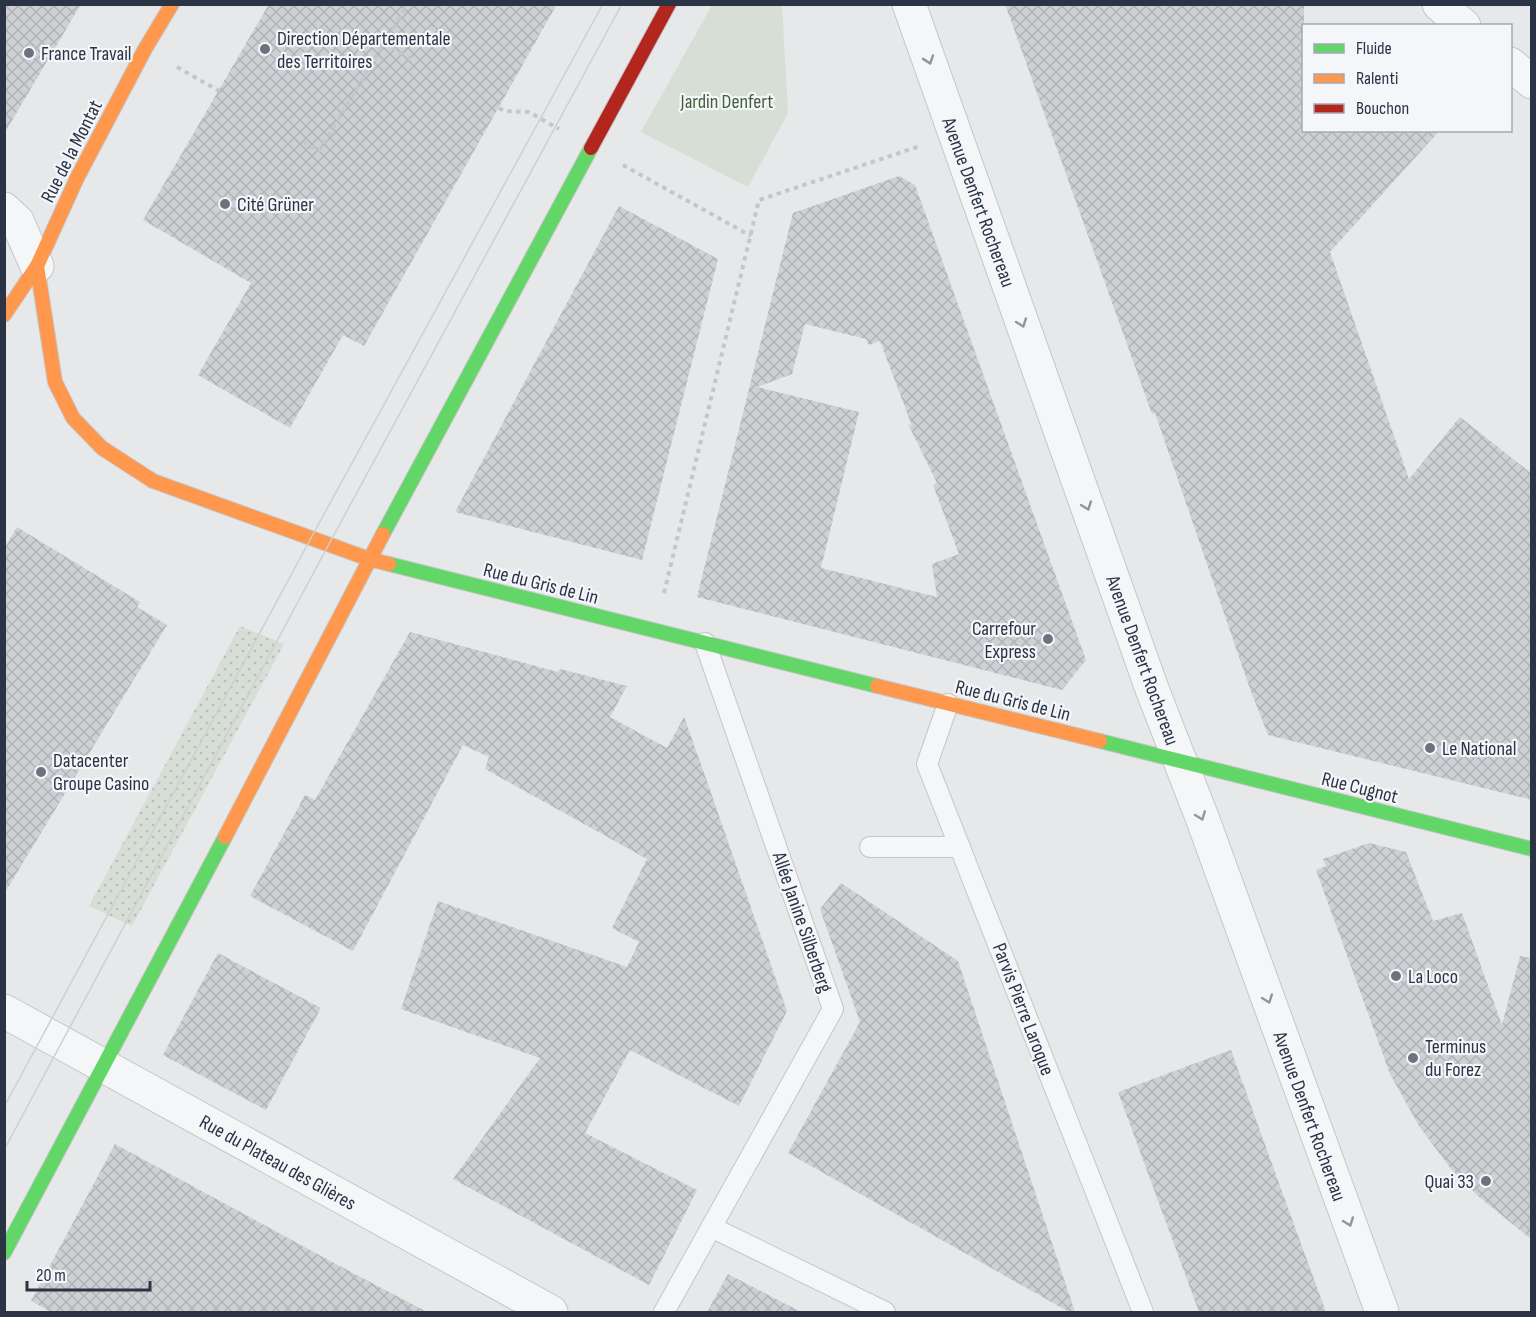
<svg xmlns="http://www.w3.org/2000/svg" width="1536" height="1317" viewBox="0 0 1536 1317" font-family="'Sofia Sans Condensed',sans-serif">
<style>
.grass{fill:url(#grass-dots)}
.garden{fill:#d6ded6}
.building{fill:url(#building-cross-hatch);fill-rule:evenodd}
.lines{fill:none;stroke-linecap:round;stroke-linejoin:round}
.lane-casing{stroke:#c4c6c8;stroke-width:22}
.street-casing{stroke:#c4c6c8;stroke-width:35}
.fast-casing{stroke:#c4c6c8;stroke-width:16}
.slow-casing{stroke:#c4c6c8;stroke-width:16}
.jam-casing{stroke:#c4c6c8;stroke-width:16}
.path{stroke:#c5c6ca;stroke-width:4;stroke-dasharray:4.5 4.5;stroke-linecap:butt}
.lane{stroke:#f5f6f7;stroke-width:20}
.street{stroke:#f5f6f7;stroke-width:33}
.fast{stroke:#63d668;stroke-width:14}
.slow{stroke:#ff974d;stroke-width:14}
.jam{stroke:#b3261e;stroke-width:14}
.tram{stroke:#cecfd2;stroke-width:1.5}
.oneway{stroke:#90959e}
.poi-dot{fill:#6c737f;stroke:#f4f6f9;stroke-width:2}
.labels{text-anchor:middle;stroke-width:4.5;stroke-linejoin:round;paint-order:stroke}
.poi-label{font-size:20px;fill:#2b3445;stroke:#f4f6f9;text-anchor:start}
.park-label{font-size:20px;fill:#3f6138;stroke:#f4f6f9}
.street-label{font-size:20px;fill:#2b3445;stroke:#f4f6f9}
</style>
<defs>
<pattern id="grass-dots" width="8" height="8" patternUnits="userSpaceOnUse" patternTransform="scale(1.5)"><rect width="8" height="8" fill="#d6ded6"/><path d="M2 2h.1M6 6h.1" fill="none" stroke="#b8bfb9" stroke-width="1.8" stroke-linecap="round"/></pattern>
<pattern id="building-cross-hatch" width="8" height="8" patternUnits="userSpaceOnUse" patternTransform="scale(1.5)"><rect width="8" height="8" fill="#ced0d3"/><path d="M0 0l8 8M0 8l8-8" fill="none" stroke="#b1b3b6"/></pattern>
</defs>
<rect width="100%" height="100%" fill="#e6e8ea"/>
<!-- grass -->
<path class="grass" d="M240 626 284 644 132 926 89 906Z"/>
<!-- garden -->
<path class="garden" d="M712 5H782L788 113 748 187 641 132Z"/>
<!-- building -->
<g class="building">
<path d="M4 4H81L4 134Z"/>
<path d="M269 4H557L364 346 343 335 290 428 198 375 251 283 143 220Z"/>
<path d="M1005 4H1304V130H1440L1330 252 1409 479 1460 417 1532 474V800L1268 735 1249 686 1155 413 1152 414Z"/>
<path d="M899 176 915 185 1086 660 1062 690 697 597 793 213ZM805 324 866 339 869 345 880 341 912 426 908 424 937 483 933 485 959 554 932 564 937 597 821 568 859 412 757 387 792 374Z"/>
<path d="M619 206 718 259 642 560 455 512Z"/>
<path d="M17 527 140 602 137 607 167 625 4 894V549Z"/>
<path d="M410 632 558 672 560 669 627 686 610 717 667 748 684 717 702 767 787 1011 739 1106 630 1050 585 1133 697 1190 649 1285 453 1179 540 1058 401 1009 438 901 627 967 639 942 612 928 647 859 485 769 489 757 463 745 353 951 250 896 305 795 315 800Z"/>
<path d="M1369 843 1406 852 1433 921 1462 913 1502 1025 1520 956 1532 958V1240L1478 1196 1451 1169 1419 1126 1390 1074 1316 870 1326 866 1323 859Z"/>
<path d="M841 883 958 961 1075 1312H1069L788 1153 860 1022 820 909Z"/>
<path d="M218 953 321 1008 266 1110 163 1055Z"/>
<path d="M1231 1050 1276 1175 1326 1312H1199L1118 1092Z"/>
<path d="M115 1144 334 1263 427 1312H51L31 1301Z"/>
<path d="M728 1274 801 1312H707Z"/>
</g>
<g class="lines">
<!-- lane casing -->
<g class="lane-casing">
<g id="lane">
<path d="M948 704 927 764 1143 1312"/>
<path d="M870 847H960"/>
<path d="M711 1227 885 1312"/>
<path d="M664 1312 833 1009 705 643"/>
</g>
</g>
<!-- street casing -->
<g class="street-casing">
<g id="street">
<path d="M909 4 1152 689 1203 820 1382 1312"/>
<path d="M1439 4 1464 26"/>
<path d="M1510 64 1532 82"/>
<path d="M4 209 17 221 37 266"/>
<path d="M4 1011 551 1312"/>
</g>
</g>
<!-- fast casing -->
<g class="fast-casing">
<g id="fast">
<path d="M383 534 591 148"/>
<path d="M389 564 877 686"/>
<path d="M1100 741 1532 849"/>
<path d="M4 1253 225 837"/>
</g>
</g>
<!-- slow casing -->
<g class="slow-casing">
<g id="slow">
<path d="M37 266 55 382 73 418 102 448 153 481 369 559 389 564"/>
<path d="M4 315 37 266 77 178 145 49 172 4"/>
<path d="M877 686 1100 741"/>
<path d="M225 837 383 534"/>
</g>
</g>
<!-- jam casing -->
<g class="jam-casing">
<path id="jam" d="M591 148 669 4"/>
</g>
<!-- path -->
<g class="path">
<path d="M384 43 414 61"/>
<path d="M177 67 219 91"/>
<path d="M499 108 504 111 529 112 559 129"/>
<path d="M303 142 319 151 408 4"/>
<path d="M623 165 751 236"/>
<path d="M664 593 759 200 920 146"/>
</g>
<!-- lane -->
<use href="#lane" class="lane"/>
<!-- street -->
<use href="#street" class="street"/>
<!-- fast -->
<use href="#fast" class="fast"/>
<!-- slow -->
<use href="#slow" class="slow"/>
<!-- jam -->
<use href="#jam" class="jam"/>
<!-- tram -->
<g class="tram">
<path d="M4 1107 311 538 603 4"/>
<path d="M4 1150 329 544 622 4"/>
</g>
</g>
<!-- one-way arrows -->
<defs><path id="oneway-chevron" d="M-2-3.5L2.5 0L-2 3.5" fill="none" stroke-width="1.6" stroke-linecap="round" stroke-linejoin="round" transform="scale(1.5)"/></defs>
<g class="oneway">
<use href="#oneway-chevron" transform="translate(929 60) rotate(71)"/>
<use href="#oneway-chevron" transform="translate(1022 323) rotate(70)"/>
<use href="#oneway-chevron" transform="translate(1087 506) rotate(70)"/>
<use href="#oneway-chevron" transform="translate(1201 816) rotate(69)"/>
<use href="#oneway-chevron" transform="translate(1268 999) rotate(70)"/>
<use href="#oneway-chevron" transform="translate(1349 1222) rotate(70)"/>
</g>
<!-- markers -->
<g class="poi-dot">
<circle cx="265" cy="49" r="6"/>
<circle cx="29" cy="53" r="6"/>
<circle cx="225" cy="204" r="6"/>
<circle cx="1048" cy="639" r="6"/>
<circle cx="1430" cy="748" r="6"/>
<circle cx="41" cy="772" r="6"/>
<circle cx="1396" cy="976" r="6"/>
<circle cx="1413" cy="1058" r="6"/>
<circle cx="1486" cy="1181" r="6"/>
</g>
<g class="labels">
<!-- poi labels -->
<g class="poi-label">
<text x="277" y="45">Direction Départementale<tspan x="277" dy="23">des Territoires</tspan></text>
<text x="41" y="60">France Travail</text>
<text x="237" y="211">Cité Grüner</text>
<text x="1036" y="635" text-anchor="end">Carrefour<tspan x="1036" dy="23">Express</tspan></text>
<text x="1442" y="755">Le National</text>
<text x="53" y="767">Datacenter<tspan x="53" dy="23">Groupe Casino</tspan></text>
<text x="1408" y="983">La Loco</text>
<text x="1425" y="1053">Terminus<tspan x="1425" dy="23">du Forez</tspan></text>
<text x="1474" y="1188" text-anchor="end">Quai 33</text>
</g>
<!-- park labels -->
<g class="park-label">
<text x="727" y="108">Jardin Denfert</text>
</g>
<!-- street labels -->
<g class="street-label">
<text transform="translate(71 151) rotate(-63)" y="7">Rue de la Montat</text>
<text transform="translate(979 202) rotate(70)" y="7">Avenue Denfert Rochereau</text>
<text transform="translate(541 583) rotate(14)" y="7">Rue du Gris de Lin</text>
<text transform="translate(1143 660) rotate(70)" y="7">Avenue Denfert Rochereau</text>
<text transform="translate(1013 700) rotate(14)" y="7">Rue du Gris de Lin</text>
<text transform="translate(1360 787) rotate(14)" y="7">Rue Cugnot</text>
<text transform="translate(803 922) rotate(71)" y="7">Allée Janine Silberberg</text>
<text transform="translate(1024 1009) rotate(69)" y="7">Parvis Pierre Laroque</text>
<text transform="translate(1310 1116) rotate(70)" y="7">Avenue Denfert Rochereau</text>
<text transform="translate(278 1162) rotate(29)" y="7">Rue du Plateau des Glières</text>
</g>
</g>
<!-- border -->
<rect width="1536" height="1317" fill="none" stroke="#2b3445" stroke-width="12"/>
<!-- legend -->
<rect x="1302" y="24" width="210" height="108" fill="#f4f6f9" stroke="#a4a8b1" stroke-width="1.5"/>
<rect x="1314" y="44" width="30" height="9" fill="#63d668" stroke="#a4a8b1" stroke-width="1.5"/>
<text x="1356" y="54" font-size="18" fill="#2b3445">Fluide</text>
<rect x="1314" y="74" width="30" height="9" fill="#ff974d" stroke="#a4a8b1" stroke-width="1.5"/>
<text x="1356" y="84" font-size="18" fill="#2b3445">Ralenti</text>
<rect x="1314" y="104" width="30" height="9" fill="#b3261e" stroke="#a4a8b1" stroke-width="1.5"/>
<text x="1356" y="114" font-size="18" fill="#2b3445">Bouchon</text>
<!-- scale -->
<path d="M27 1281v9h123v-9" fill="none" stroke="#2b3445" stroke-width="3"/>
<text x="36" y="1281" font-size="18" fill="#2b3445" stroke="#f4f6f9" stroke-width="4.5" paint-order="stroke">20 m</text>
</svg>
